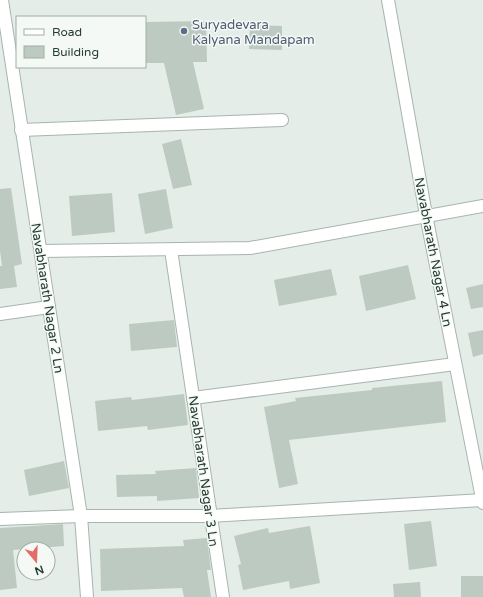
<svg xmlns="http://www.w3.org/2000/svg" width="483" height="597" viewBox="0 0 483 597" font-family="'Varela Round',sans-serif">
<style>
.building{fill:#bdcac2}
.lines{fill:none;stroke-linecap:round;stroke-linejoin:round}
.minor-casing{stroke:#a7b5ad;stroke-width:14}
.minor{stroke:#fff;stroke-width:12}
.service-dot{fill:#5c6f8a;stroke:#f5f9f6;stroke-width:1.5}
.labels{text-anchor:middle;stroke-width:3;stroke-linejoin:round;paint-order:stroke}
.service-label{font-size:13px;fill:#4e5e75;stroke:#f5f9f6;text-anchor:start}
.street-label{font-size:13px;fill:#253d31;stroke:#f5f9f6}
</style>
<rect width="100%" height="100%" fill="#e4ede7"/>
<!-- building -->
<g class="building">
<path d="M206 21 207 62H193L204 109 176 115 164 63H145V22Z"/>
<path d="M250 25 282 26V50L249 49Z"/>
<path d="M181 139 192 185 173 189 162 144Z"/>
<path d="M11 188 22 264 14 266 17 287 0 289V266H2L0 251V189Z"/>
<path d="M166 189 173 228 145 234 138 194Z"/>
<path d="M112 193 115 232 72 236 69 196Z"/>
<path d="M408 265 416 299 366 311 359 276Z"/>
<path d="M331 269 337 295 279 306 274 280Z"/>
<path d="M483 284V307L471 309 466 288Z"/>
<path d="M174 320 177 347 131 351 129 324Z"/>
<path d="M483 330V354L473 357 468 333Z"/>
<path d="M442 381 446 422 289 440 298 484 279 488 264 407 296 401 295 398 372 390V388Z"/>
<path d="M184 394 188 425 148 430 147 426 98 431 95 401 131 397 132 400Z"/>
<path d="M64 461 69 488 29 496 24 470Z"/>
<path d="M196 468 199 498 157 501V496L117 497 116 475 156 474 155 471Z"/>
<path d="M431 521 437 566 409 570 404 524Z"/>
<path d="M63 524 64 546 13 550 17 588 0 590V528Z"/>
<path d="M310 526 320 583 290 589 289 581 243 590 238 565 241 564 234 536 268 528 269 533Z"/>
<path d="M207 538 211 570H207L211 597H184L182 588 101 591 100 549 184 546 183 540Z"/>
<rect x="461" y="576" width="22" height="21"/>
<path d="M420 582 421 597H394L393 584Z"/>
</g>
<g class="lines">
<!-- minor casing -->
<g class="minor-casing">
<g id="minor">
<path d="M2 0 81 516 87 597"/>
<path d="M388 0 426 215 483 503"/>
<path d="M21 130 282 120"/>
<path d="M171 250 223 597"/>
<path d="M41 251 250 248 483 206"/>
<path d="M0 314 49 307"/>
<path d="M193 398 455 364"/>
<path d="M0 519 81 516H210L483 500"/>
</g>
</g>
<!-- minor -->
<use href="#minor" class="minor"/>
</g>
<!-- markers -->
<circle class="service-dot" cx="184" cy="31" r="4"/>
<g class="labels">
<!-- service labels -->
<g class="service-label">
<text x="192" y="29">Suryadevara<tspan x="192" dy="15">Kalyana Mandapam</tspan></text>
</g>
<!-- street labels -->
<g class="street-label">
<text transform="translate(434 252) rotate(79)" y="5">Navabharath Nagar 4 Ln</text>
<text transform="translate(48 298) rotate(81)" y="5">Navabharath Nagar 2 Ln</text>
<text transform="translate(204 471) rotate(82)" y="5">Navabharath Nagar 3 Ln</text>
</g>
</g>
<!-- legend -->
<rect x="16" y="16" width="130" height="52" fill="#f5f9f6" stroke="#a2aea7"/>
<rect x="24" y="29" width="20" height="6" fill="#ffffff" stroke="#a2aea7"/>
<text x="52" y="36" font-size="12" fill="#253d31">Road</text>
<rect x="24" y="46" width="20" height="12" fill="#bdcac2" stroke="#a2aea7"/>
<text x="52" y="56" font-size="12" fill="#253d31">Building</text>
<!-- north arrow -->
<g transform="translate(36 561) rotate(161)"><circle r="19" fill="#f5f9f6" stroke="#a2aea7"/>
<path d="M0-3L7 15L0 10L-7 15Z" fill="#e66c69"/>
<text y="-6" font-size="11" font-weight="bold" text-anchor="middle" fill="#253d31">N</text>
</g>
</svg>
